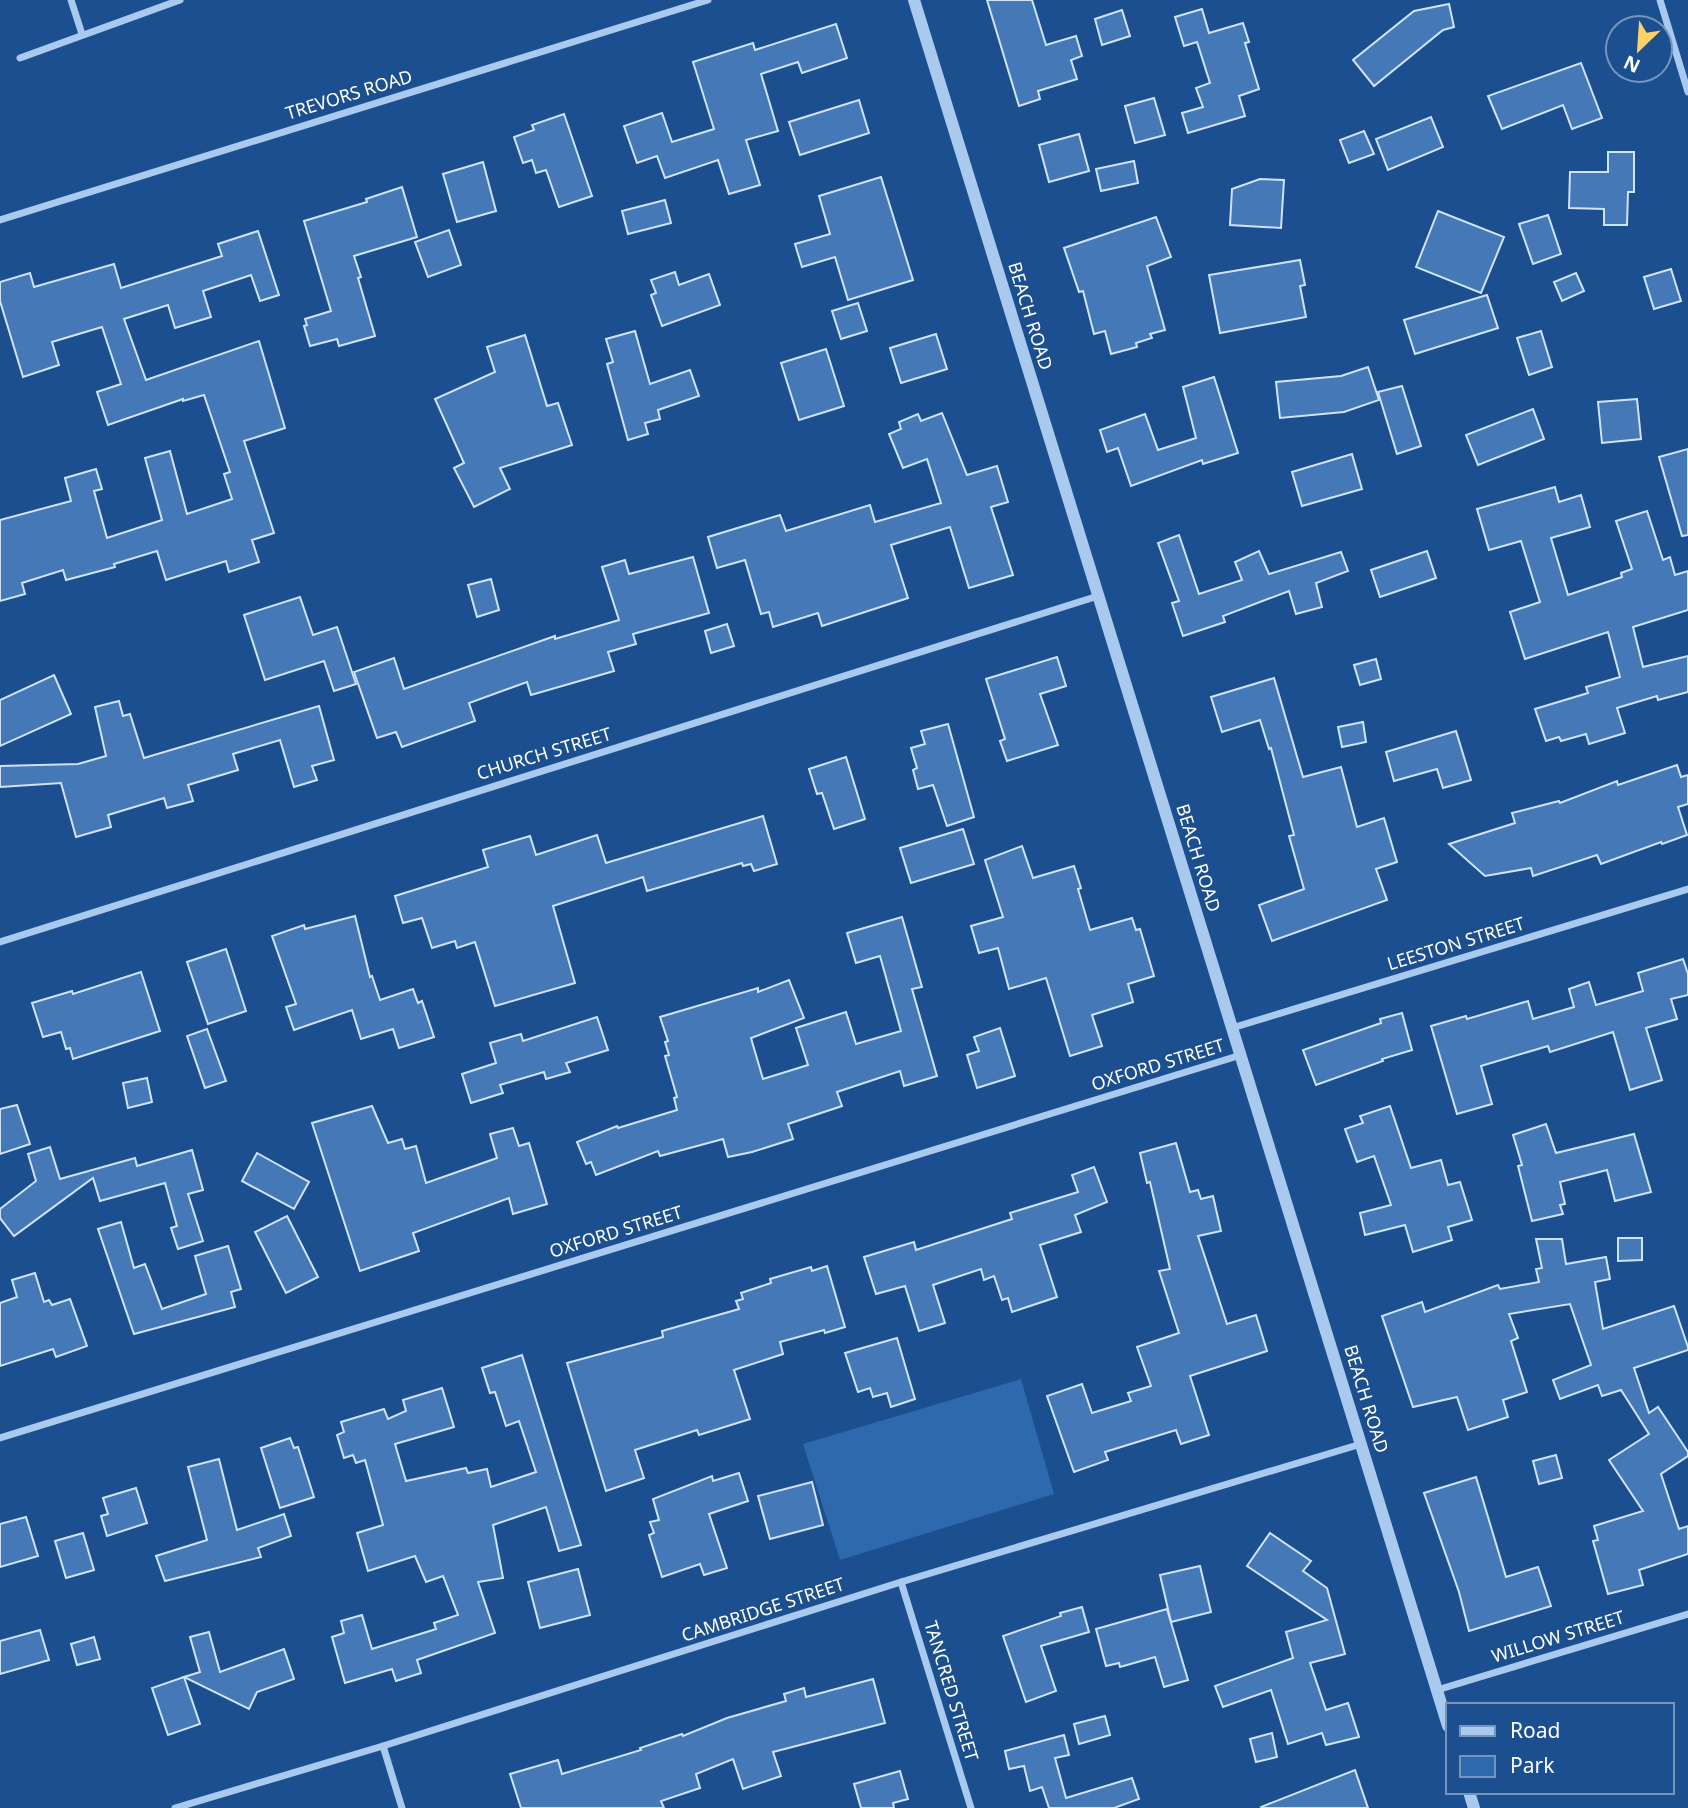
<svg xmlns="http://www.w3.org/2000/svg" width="1688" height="1808" viewBox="0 0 1688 1808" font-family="'Noto Sans',sans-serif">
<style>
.green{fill:#2e69ad}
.building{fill:#4478b7;stroke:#cfe3fa;stroke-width:2}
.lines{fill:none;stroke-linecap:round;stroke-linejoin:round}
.minor{stroke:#a9c9ee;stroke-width:7}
.tertiary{stroke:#a9c9ee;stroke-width:12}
.labels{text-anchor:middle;stroke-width:5;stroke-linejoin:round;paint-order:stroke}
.street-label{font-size:18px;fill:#fff;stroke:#1b4f8f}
</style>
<rect width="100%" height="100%" fill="#1b4f8f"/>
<!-- green -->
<path class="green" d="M1021 1379 1054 1494 840 1560 803 1444Z"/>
<!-- building -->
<g class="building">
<path d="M987 0H1032L1046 45 1076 36 1082 56 1071 60 1077 79 1038 91 1040 99 1019 106Z"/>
<path d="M1449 4 1454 27 1443 30 1374 86 1353 60 1414 11Z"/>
<path d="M1202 9 1209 33 1243 23 1249 42 1245 43 1259 89 1239 96 1245 116 1188 133 1182 113 1203 107 1196 88 1210 83 1197 42 1184 46 1175 17Z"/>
<path d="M1122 10 1130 36 1102 45 1095 19Z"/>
<path d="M836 24 847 58 802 73 798 62 761 74 778 131 746 140 760 185 729 194 718 160 665 178 657 156 637 163 624 126 662 113 672 142 714 129 693 62 753 43 755 50Z"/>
<path d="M1581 63 1602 118 1572 129 1563 105 1502 129 1488 96Z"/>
<path d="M1154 98 1165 135 1135 143 1125 106Z"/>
<path d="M859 100 869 133 800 155 789 122Z"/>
<path d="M564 114 592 196 559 207 546 170 536 173 532 160 523 163 514 137 534 130 532 125Z"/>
<path d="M1431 117 1443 147 1388 170 1376 139Z"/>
<path d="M1364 131 1374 154 1349 163 1340 140Z"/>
<path d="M1079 134 1089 171 1049 182 1039 145Z"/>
<path d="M1608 152H1634V192H1628L1627 225H1604V209L1569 208 1570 172H1608Z"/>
<path d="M1134 161 1138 183 1101 191 1096 169Z"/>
<path d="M483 162 496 211 457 222 443 174Z"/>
<path d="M881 177 913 280 848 300 835 257 802 267 795 244 830 234 819 196Z"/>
<path d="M1260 179 1284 180 1281 228 1230 225 1232 189Z"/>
<path d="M402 187 417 237 354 256 361 277 358 278 375 336 339 346 337 339 310 346 304 326 307 325 305 319 331 311 304 221 367 202 366 199Z"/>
<path d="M665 200 671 223 628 234 622 211Z"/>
<path d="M1438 211 1504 237 1481 293 1416 267Z"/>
<path d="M1548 215 1561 254 1533 264 1519 224Z"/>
<path d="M1156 217 1171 257 1147 266 1165 330 1150 334 1152 338 1136 343 1137 347 1111 354 1105 331 1094 334 1083 291 1079 292 1064 248Z"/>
<path d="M449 230 461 265 428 277 415 242Z"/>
<path d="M258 231 279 295 260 301 251 275 203 291 211 317 175 328 168 305 124 319 146 380 259 341 285 428 244 441 274 533 252 540 259 562 229 572 226 561 166 580 157 551 114 564 115 567 66 580 63 570 22 583 25 594 0 601V520L71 501 65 478 96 469 102 489 94 491 107 538 162 520 145 458 170 451 187 514 232 499 224 474 230 472 204 395 183 401V399L108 425 97 392 121 384 102 327 52 342 59 365 23 377 0 301V282L30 273 34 287 114 264 121 288 222 256 218 244Z"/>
<path d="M1300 260 1305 285 1300 286 1306 317 1220 333 1209 275Z"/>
<path d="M1671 269 1681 301 1654 309 1644 277Z"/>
<path d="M675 272 679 285 709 274 720 305 662 326 651 295 656 293 651 280Z"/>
<path d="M1576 273 1584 291 1562 301 1554 282Z"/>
<path d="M1487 295 1498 328 1415 354 1404 320Z"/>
<path d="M858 303 867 331 841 339 832 311Z"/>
<path d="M635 331 650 384 690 370 699 396 658 410 660 419 645 423 648 434 628 440 607 364 613 362 606 339Z"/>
<path d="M1541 331 1552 367 1529 375 1517 338Z"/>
<path d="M936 334 947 369 901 383 890 348Z"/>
<path d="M525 335 547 406 558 403 572 445 500 468 510 489 474 507 454 468 464 463 435 399 495 372 487 347Z"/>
<path d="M826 349 844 406 799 420 781 363Z"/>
<path d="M1368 367 1379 400 1344 412 1280 418 1276 382 1341 376Z"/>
<path d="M1214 377 1238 453 1203 464 1202 460 1131 486 1118 448 1107 452 1100 430 1145 414 1158 450 1196 438 1183 387Z"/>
<path d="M1402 386 1421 446 1397 454 1378 392Z"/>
<path d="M1637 399 1641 439 1602 443 1598 402Z"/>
<path d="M1533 409 1544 439 1478 465 1466 435Z"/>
<path d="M942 413 967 475 997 466 1008 502 991 507 1013 575 969 588 950 527 891 545 908 598 822 626 818 613 773 627 769 612 761 614 745 560 717 568 708 537 780 515 786 531 870 505 875 522 941 503 927 459 903 468 889 434 901 429 899 422 918 414 921 421Z"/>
<path d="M1688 449V535L1682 536 1659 457Z"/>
<path d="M1352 454 1362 489 1302 506 1292 472Z"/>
<path d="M1555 487 1559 502 1581 495 1590 527 1551 538 1568 595 1622 577 1621 573 1632 569 1616 521 1647 511 1663 560 1670 557 1675 575 1688 571V610L1633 627 1643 667 1688 656V692L1658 700 1657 696 1617 708 1625 733 1589 744 1586 734 1561 741 1559 737 1546 741 1535 709 1588 693 1586 687 1620 677 1608 632 1525 659 1510 612 1540 602 1521 541 1489 550 1477 509Z"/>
<path d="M1179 535 1199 594 1242 580 1235 562 1259 551 1269 574 1341 552 1348 571 1316 583 1322 607 1296 614 1289 591 1223 616 1225 622 1183 636 1172 603 1179 601 1158 543Z"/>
<path d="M1427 551 1436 578 1380 597 1371 570Z"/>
<path d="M693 557 709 613 633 634 636 644 608 652 614 671 531 695 527 682 469 703 475 721 402 747 396 732 377 738 354 672 394 658 404 689 555 636V639L619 620 602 567 625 560 629 574Z"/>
<path d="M491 579 499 610 477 617 468 585Z"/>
<path d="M300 597 313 635 337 627 356 684 334 691 324 661 265 680 244 615Z"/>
<path d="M727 624 734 646 711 653 705 631Z"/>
<path d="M1057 657 1066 686 1040 694 1058 745 1007 761 1000 741 1005 739 986 679Z"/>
<path d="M1376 659 1381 679 1360 685 1354 665Z"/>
<path d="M54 675 71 714 0 746V700Z"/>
<path d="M1274 678 1303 777 1341 767 1357 827 1384 818 1397 862 1376 869 1387 900 1272 941 1259 905 1304 889 1289 836 1294 835 1271 748 1269 749 1260 720 1222 732 1211 697Z"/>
<path d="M119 701 123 716 130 714 144 758 319 706 334 760 312 766 317 780 294 787 280 740 233 754 238 770 188 785 193 801 167 808 164 798 108 815 111 827 76 837 61 783 0 787V766L78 764 106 756 95 707Z"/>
<path d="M1363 722 1366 742 1342 747 1338 727Z"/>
<path d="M948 724 974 817 947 826 933 785 918 789 913 770 917 768 911 748 925 744 921 731Z"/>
<path d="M1456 731 1471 780 1443 788 1437 769 1394 781 1386 752Z"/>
<path d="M846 757 865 819 834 829 822 793 817 794 809 769Z"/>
<path d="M1677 765 1681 777 1688 775V804L1678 807 1687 835 1662 844 1661 842 1601 864 1597 855 1533 876 1531 868 1485 876 1449 844 1515 823 1512 813 1559 801 1560 803 1617 781 1618 785Z"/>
<path d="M763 816 777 864 754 871 751 864 743 866 742 863 647 891 643 877 553 906 575 983 495 1006 475 942 457 948 455 941 432 948 422 918 403 923 395 896 488 867 483 850 530 836 536 855 597 835 606 863Z"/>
<path d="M963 829 974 864 911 883 900 848Z"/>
<path d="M1022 846 1033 878 1074 866 1081 888 1078 889 1090 930 1132 918 1136 930 1140 929 1154 976 1128 984 1133 1002 1092 1015 1102 1046 1070 1056 1046 978 1009 989 998 948 979 953 971 926 1003 917 985 860Z"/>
<path d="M355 916 370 977 372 976 380 1000 413 989 418 1003 422 1001 434 1037 399 1048 393 1029 361 1039 352 1010 294 1030 286 1007 296 1004 272 936 304 925 305 929Z"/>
<path d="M902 917 922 987 912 989 937 1076 904 1086 900 1071 837 1092 842 1106 788 1124 793 1139 752 1152 728 1157 723 1139 660 1156 658 1151 596 1175 591 1162 586 1164 577 1142 617 1126 618 1128 677 1110 674 1098 677 1097 665 1056 669 1055 665 1042 668 1041 660 1017 758 988V992L789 980 804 1018 751 1038 763 1079 808 1065 796 1028 846 1012 856 1044 901 1031 880 956 856 963 847 933Z"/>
<path d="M226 949 246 1011 208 1024 187 962Z"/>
<path d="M1683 959 1688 974V995L1671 999 1677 1019 1646 1028 1662 1080 1630 1090 1613 1032 1550 1052 1548 1046 1481 1066 1492 1104 1457 1114 1431 1026 1466 1016 1467 1019 1528 1001 1533 1019 1574 1007 1569 989 1589 982 1596 1005 1643 991 1638 973Z"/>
<path d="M141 972 160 1031 73 1059 70 1048 66 1049 61 1032 43 1037 32 1003 72 991 73 994Z"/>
<path d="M1402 1013 1412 1050 1382 1059 1383 1061 1316 1085 1303 1050 1381 1023 1380 1019Z"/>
<path d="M597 1017 608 1050 566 1063 570 1072 546 1079 544 1072 500 1085 503 1093 471 1103 462 1074 496 1063 490 1043 521 1034 523 1041Z"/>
<path d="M1000 1028 1015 1076 977 1088 967 1055 979 1051 974 1037Z"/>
<path d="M207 1029 226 1081 205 1088 187 1036Z"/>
<path d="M147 1078 152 1102 128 1108 123 1083Z"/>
<path d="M17 1105 30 1144 0 1154V1109Z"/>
<path d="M372 1106 388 1143 402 1139 405 1149 416 1146 426 1183 497 1158 490 1134 513 1128 519 1146 529 1143 547 1204 513 1214 509 1198 413 1233 419 1251 360 1271 312 1123Z"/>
<path d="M1390 1106 1411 1168 1441 1160 1448 1185 1460 1182 1472 1220 1448 1227 1452 1240 1413 1252 1405 1225 1365 1235 1360 1213 1391 1205 1374 1156 1357 1162 1345 1129 1363 1123 1360 1116Z"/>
<path d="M1546 1124 1556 1153 1634 1134 1651 1192 1615 1201 1607 1170 1560 1182 1565 1204 1560 1205 1563 1214 1532 1221 1518 1166 1522 1165 1513 1135Z"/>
<path d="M1176 1143 1190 1192 1198 1190 1201 1199 1213 1196 1221 1231 1198 1236 1227 1324 1256 1315 1267 1351 1190 1376 1209 1435 1181 1444 1176 1430 1105 1452 1108 1460 1074 1472 1047 1396 1082 1384 1092 1413 1131 1401 1128 1393 1151 1386 1137 1347 1179 1333 1159 1271 1170 1269 1150 1182 1147 1183 1140 1153Z"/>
<path d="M50 1147 60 1179 135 1158 137 1166 192 1150 203 1190 188 1194 203 1241 178 1249 171 1228 177 1226 165 1183 100 1201 93 1178 14 1236 0 1218V1209L36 1181 28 1154Z"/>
<path d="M257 1153 309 1182 294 1209 242 1181Z"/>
<path d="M1094 1167 1107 1202 1075 1215 1081 1232 1040 1245 1057 1297 1012 1312 1008 1298 1002 1300 994 1276 984 1280 981 1269 933 1285 945 1323 919 1331 905 1286 876 1294 864 1257 914 1242 916 1250 1012 1219 1010 1213 1078 1192 1072 1175Z"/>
<path d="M287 1216 318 1277 286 1293 255 1232Z"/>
<path d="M121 1222 134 1268 145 1264 162 1309 206 1294 195 1256 228 1246 241 1289 231 1292 235 1307 134 1334 98 1229Z"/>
<path d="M1618 1238H1642V1260L1618 1261Z"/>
<path d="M1536 1239H1562L1566 1264 1606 1257 1610 1279 1595 1282 1603 1329 1674 1306 1688 1347V1350L1634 1368 1649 1413 1658 1407 1688 1452V1456L1661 1474 1679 1529 1688 1526V1554L1639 1570 1643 1585 1608 1594 1593 1541 1598 1540 1594 1526 1643 1511 1609 1460 1649 1434 1621 1390 1602 1396 1598 1385 1560 1399 1553 1380 1591 1365 1570 1304 1509 1314 1518 1338 1511 1341 1527 1392 1503 1400 1508 1417 1468 1430 1457 1397 1413 1407 1382 1316 1422 1302 1425 1312 1498 1285 1500 1289 1539 1282 1536 1269 1542 1268Z"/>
<path d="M827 1266 845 1327 825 1333 824 1330 780 1342 783 1354 734 1370 750 1419 699 1435 697 1430 635 1450 644 1478 606 1491 567 1363 663 1337 662 1331 739 1309 736 1301 743 1299 741 1293 771 1283 770 1279 811 1267 812 1271Z"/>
<path d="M35 1273 44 1302 49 1300 52 1305 70 1299 87 1346 56 1357 53 1349 0 1366V1303L17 1297 12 1280Z"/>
<path d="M897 1338 915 1399 891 1407 887 1393 873 1397 870 1388 858 1392 845 1353Z"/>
<path d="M522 1355 581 1545 559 1551 546 1507 493 1525 503 1578 478 1582 495 1633 417 1660 421 1673 396 1681 392 1669 345 1683 332 1637 344 1633 341 1621 362 1615 372 1649 436 1629 434 1623 458 1615 443 1576 426 1582 415 1556 368 1571 357 1533 383 1525 365 1460 356 1463 353 1455 344 1458 337 1435 344 1432 341 1422 384 1409 388 1419 406 1411 403 1400 442 1388 454 1427 395 1444 406 1481 466 1468 468 1473 487 1469 491 1487 536 1472 519 1421 506 1426 495 1392 490 1393 482 1368Z"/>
<path d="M290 1438 294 1448 298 1447 314 1497 280 1508 261 1448Z"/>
<path d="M1556 1455 1562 1478 1539 1484 1533 1461Z"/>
<path d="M219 1459 237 1530 284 1514 291 1536 258 1548 261 1557 165 1581 156 1556 207 1540 188 1467Z"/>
<path d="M739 1473 748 1501 709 1514 727 1568 704 1575 700 1564 662 1577 649 1535 654 1533 650 1522 659 1520 653 1499 712 1476 713 1481Z"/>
<path d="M1476 1477 1506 1577 1538 1567 1551 1606 1469 1631 1459 1592 1424 1493Z"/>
<path d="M812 1482 823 1525 770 1539 758 1496Z"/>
<path d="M136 1488 147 1523 107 1536 101 1516 108 1514 103 1498Z"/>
<path d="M26 1517 38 1556 0 1567V1524Z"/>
<path d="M83 1533 94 1570 66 1578 55 1541Z"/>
<path d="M1270 1533 1311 1561 1303 1571 1327 1588 1345 1654 1310 1663 1326 1710 1348 1703 1359 1737 1326 1745 1322 1733 1288 1744 1271 1690 1223 1707 1215 1686 1293 1658 1286 1632 1327 1620 1247 1566Z"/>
<path d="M1200 1566 1211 1612 1171 1622 1160 1575Z"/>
<path d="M578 1569 590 1615 540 1628 528 1582Z"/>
<path d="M1082 1607 1089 1632 1041 1646 1056 1691 1026 1702 1003 1636 1061 1616 1060 1613Z"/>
<path d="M1167 1609 1188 1680 1164 1687 1155 1657 1120 1667 1119 1663 1106 1666 1096 1629Z"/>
<path d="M40 1630 49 1660 0 1674V1641Z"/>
<path d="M209 1632 220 1672 284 1649 294 1679 257 1692 249 1709 184 1677 200 1672 190 1637Z"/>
<path d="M94 1637 100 1659 77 1665 71 1644Z"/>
<path d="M184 1677 200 1724 168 1735 152 1688Z"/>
<path d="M873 1679 885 1723 773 1752 781 1776 743 1789 733 1759 696 1774 700 1788 661 1801 664 1808H521L510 1774 558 1760 562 1774 641 1750 640 1748 682 1734 683 1736 727 1718 786 1701 784 1694 804 1688 806 1697Z"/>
<path d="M1105 1716 1110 1735 1079 1744 1074 1724Z"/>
<path d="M1272 1733 1277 1757 1256 1762 1250 1739Z"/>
<path d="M1064 1735 1069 1755 1055 1758 1066 1798 1132 1778 1139 1799 1114 1808H1049L1042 1787 1030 1791 1024 1766 1009 1769 1005 1751Z"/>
<path d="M1355 1770 1368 1808H1262L1261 1807Z"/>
<path d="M900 1771 908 1799 893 1803 894 1808H861L854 1784Z"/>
</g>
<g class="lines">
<!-- minor -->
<g class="minor">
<path d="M71 0 82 34"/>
<path d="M1660 0 1688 92"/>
<path d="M20 58 180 0"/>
<path d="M0 220 708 0"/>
<path d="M0 942 1098 596"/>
<path d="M1232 1028 1688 889"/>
<path d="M0 1438 1241 1055"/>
<path d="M901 1582 971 1808"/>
<path d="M1437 1690 1688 1614"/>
<path d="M383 1746 402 1808"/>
<path d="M175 1808 383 1746 901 1582 1361 1444"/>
</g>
<!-- tertiary -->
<g class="tertiary">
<path d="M914 0 1448 1726"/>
<path d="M1469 1792 1474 1808"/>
</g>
</g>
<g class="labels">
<!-- street labels -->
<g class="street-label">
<text transform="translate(349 95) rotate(-17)" y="6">TREVORS ROAD</text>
<text transform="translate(1030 316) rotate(73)" y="6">BEACH ROAD</text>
<text transform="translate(544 754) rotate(-17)" y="6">CHURCH STREET</text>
<text transform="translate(1198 858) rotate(73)" y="6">BEACH ROAD</text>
<text transform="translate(1456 944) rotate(-17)" y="6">LEESTON STREET</text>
<text transform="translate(1158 1065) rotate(-17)" y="6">OXFORD STREET</text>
<text transform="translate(616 1232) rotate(-17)" y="6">OXFORD STREET</text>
<text transform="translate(1366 1399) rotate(73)" y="6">BEACH ROAD</text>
<text transform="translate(763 1610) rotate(-18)" y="6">CAMBRIDGE STREET</text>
<text transform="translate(1558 1637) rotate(-17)" y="6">WILLOW STREET</text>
<text transform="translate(951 1691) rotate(73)" y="6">TANCRED STREET</text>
</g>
</g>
<!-- legend -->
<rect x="1446" y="1703" width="228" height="91" fill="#1b4f8f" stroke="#7695bc" stroke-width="2"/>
<rect x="1460" y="1726" width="35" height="10" fill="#a9c9ee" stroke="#7695bc" stroke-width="2"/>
<text x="1510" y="1738" font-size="21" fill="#ffffff">Road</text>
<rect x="1460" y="1756" width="35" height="21" fill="#2e69ad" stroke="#7695bc" stroke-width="2"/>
<text x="1510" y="1773" font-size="21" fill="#ffffff">Park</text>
<!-- north arrow -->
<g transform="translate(1639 49) rotate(205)"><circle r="33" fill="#1b4f8f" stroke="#7695bc" stroke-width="2"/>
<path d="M0-5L12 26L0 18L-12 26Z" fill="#ffd166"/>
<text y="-10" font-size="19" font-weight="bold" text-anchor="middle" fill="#ffffff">N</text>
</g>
</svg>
